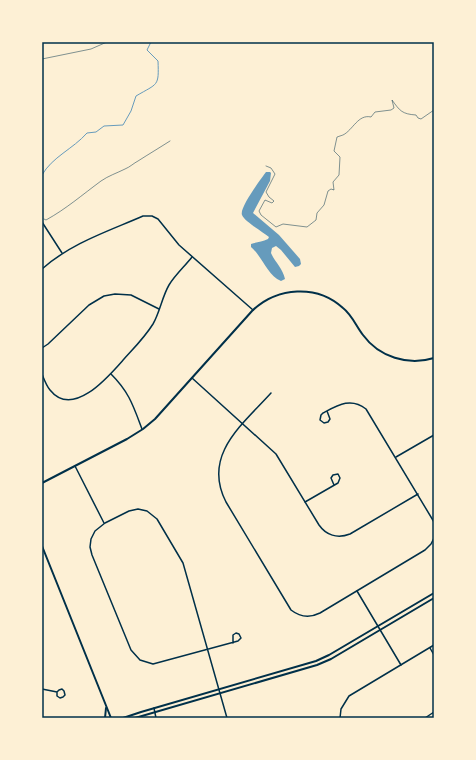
<svg xmlns="http://www.w3.org/2000/svg" width="476" height="760" viewBox="0 0 476 760" font-family="Ubuntu,sans-serif">
<style>
.water{fill:#669bbc}
.lines{fill:none;stroke-linecap:round;stroke-linejoin:round}
.stream{stroke:#669bbc;stroke-width:1}
.path{stroke:#003049;stroke-width:0.5}
.minor{stroke:#003049;stroke-width:1.5}
.tertiary{stroke:#003049;stroke-width:2}
.secondary{stroke:#003049;stroke-width:2}
.neatline{fill:none;stroke:#003049;stroke-width:1.5}
</style>
<rect width="100%" height="100%" fill="#fdf0d5"/>
<!-- water -->
<path class="water" d="M266 172H270L271 173 270 181 253 213 279 235 300 259 301 264 299 266 295 267 281 250 276 246 272 248 271 253C275 262 283 269 285 279L281 281C267 275 262 256 251 247V244C257 242 262 242 268 239L269 237C262 231 245 222 242 215 239 208 261 179 266 172Z"/>
<g class="lines">
<!-- stream -->
<path class="stream" d="M42 175C52 157 73 149 87 133L96 132 104 126 123 125 131 111 136 96C158 83 159 87 158 61L147 50 151 42"/>
<!-- path -->
<g class="path">
<path d="M42 59 91 49 107 42"/>
<path d="M266 166 271 168 275 174 266 192 269 197 274 201 272 203 265 200 259 211 261 215 276 227 283 224 307 227 316 220 317 213 324 205 328 191 331 189 334 190 333 182 339 175 340 157 334 151 337 137C337 137 343 135 343 135 353 130 358 114 371 117L375 112 391 110 394 108 392 100C400 111 402 114 416 115L418 118 421 119 434 110"/>
<path d="M44 219 46 220C66 209 82 195 101 181 108 176 117 173 125 169 130 167 134 163 138 161 149 154 159 148 170 141"/>
</g>
<!-- minor -->
<g class="minor">
<path d="M42 222 62 253"/>
<path d="M42 269C71 243 109 231 143 216H152L158 219 179 245 253 310"/>
<path d="M42 348 48 344 89 305 104 296 115 294 131 295 159 309"/>
<path d="M42 374C44 379 46 385 50 390 73 419 109 376 124 359 134 348 145 337 153 324 160 312 162 297 169 285 175 275 185 266 192 257"/>
<path d="M111 374C129 392 133 405 142 429"/>
<path d="M192 378 276 454 319 525C326 535 337 539 350 534L418 494"/>
<path d="M271 393C242 425 202 455 226 502L291 610C300 617 310 618 320 613L425 550 431 544 434 538"/>
<path d="M327 411 330 419 328 422 324 423 320 420 321 415 323 413C338 405 351 397 366 409L434 522"/>
<path d="M396 457 434 435"/>
<path d="M75 466 104 523"/>
<path d="M305 502 338 483 340 478 338 474 333 475 331 478 334 485"/>
<path d="M357 591 401 665"/>
<path d="M430 648 434 655"/>
<path d="M42 689 57 692 59 690 62 689 64 691 65 695 63 697 60 698 57 696V692"/>
<path d="M154 708 156 718"/>
<path d="M227 718 183 563 157 519 147 511 138 509 129 511 105 523 95 531 91 539 90 547 92 555 131 650 140 660 153 664 238 641 241 638 239 634 236 633 233 635V643"/>
<path d="M340 718 341 709 349 696 434 645"/>
<path d="M425 718 434 712"/>
</g>
<!-- tertiary -->
<path class="tertiary" d="M42 483 127 439 143 429 155 419 252 311C277 287 317 284 343 308 352 315 356 326 363 335 379 357 408 366 434 358"/>
<!-- secondary -->
<g class="secondary">
<path d="M42 546 111 718"/>
<path d="M105 718 106 708"/>
<path d="M123 718 141 712 316 661 329 655 434 593"/>
<path d="M135 718 317 665 331 659 434 598"/>
</g>
</g>
<!-- border -->
<rect width="476" height="760" fill="none" stroke="#fdf0d5" stroke-width="86"/>
<rect x="43" y="43" width="390" height="674" class="neatline"/>
</svg>
